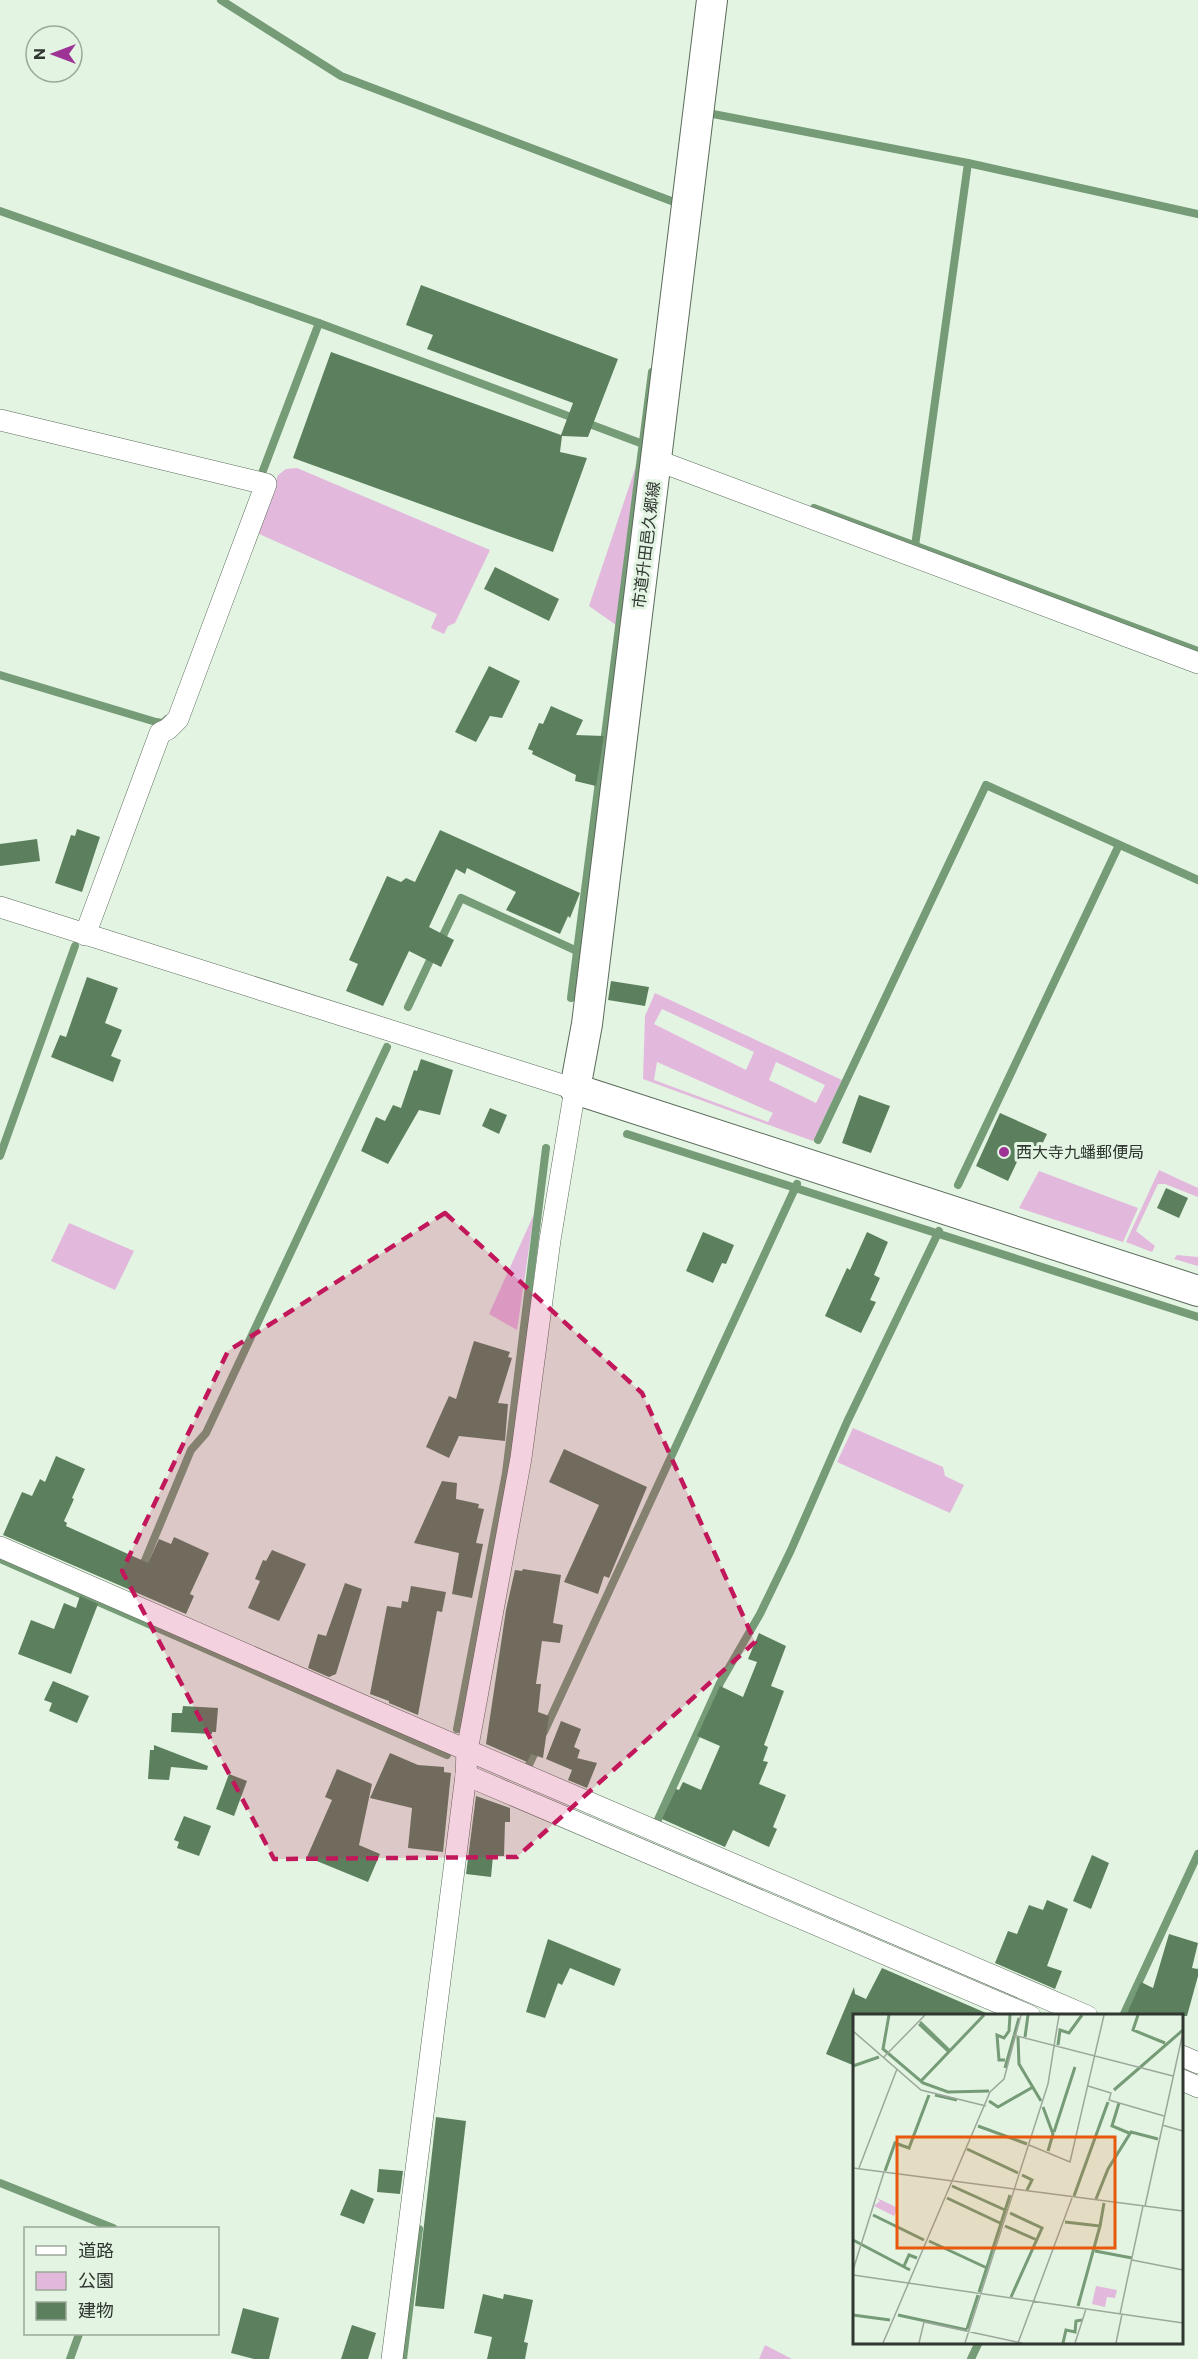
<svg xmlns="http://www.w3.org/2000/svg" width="1198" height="2359" viewBox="0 0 1198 2359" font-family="Commissioner,'Noto Sans JP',sans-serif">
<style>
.green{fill:#e2b9dc;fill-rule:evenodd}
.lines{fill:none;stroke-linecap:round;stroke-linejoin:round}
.stream{stroke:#769b77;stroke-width:8}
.building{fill:#5c805d}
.street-casing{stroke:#5a6a5a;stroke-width:22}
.secondary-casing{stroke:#5a6a5a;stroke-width:32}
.street{stroke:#fff;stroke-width:21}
.secondary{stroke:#fff;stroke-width:30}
.marked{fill:#c2185b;fill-opacity:0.2;stroke:#c2185b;stroke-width:4.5;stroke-dasharray:12 8;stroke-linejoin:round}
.poi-dot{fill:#9d3395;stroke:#e3f4e3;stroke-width:2}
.labels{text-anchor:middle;stroke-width:6;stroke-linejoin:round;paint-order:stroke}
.street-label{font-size:16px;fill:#303630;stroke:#e3f4e3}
.poi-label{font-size:16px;fill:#303630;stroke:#e3f4e3;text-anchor:start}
.inset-river{fill:none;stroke:#769b77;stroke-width:3}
.inset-road{fill:none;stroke:#9ba89b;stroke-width:1.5}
.view{fill:#e8590c;fill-opacity:0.15;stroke:#e8590c;stroke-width:3}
.inset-edge{fill:none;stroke:#303630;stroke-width:3}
</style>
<rect width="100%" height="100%" fill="#e3f4e3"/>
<!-- green -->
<g class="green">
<path d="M636 466 616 625 589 606Z"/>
<path d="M297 468 490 550 455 623 448 626 444 634 431 628 437 614 257 533 278 475 286 469Z"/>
<path d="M655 993 842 1080 813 1141 643 1079 645 1016ZM662 1009 754 1052 746 1070 654 1024ZM657 1062 773 1113 768 1122 654 1080ZM776 1062 825 1085 816 1103 769 1080Z"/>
<path d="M1159 1170 1198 1188V1197L1165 1184H1158L1136 1231 1155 1246 1152 1252 1126 1242Z"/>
<path d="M1039 1171 1138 1208 1123 1242 1019 1208Z"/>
<path d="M534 1214 517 1330 489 1314Z"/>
<path d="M69 1223 134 1251 115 1290 51 1261Z"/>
<path d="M1177 1255 1198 1257V1266L1174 1259Z"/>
<path d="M853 1428 943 1467 945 1476 964 1485 950 1513 837 1462Z"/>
<path d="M765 2345 792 2359H759Z"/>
</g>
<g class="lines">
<!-- stream -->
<g class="stream">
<path d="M221 0 341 76 674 202"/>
<path d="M713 114 968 163"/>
<path d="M0 211 319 323 651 447"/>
<path d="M259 481 319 323"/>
<path d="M814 508 1198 651"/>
<path d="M915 546 968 163 1198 214"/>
<path d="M0 675 156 722 163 723 167 719"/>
<path d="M439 944 461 898 577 951"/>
<path d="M571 998 652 372"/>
<path d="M408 1007 433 954"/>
<path d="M627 1134 1198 1317"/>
<path d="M818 1140 986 785 1198 880"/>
<path d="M0 1156 75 946"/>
<path d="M958 1185 1119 845"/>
<path d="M0 1559 447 1755"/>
<path d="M141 1570 191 1450 206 1433 387 1047"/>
<path d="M457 1729 506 1473 546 1148"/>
<path d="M544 1732 797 1184"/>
<path d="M527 1769 538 1746"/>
<path d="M656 1824 720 1683 760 1614 791 1550 847 1422 939 1231"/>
<path d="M1123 2016 1198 1854"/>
<path d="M0 2183 113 2228"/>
<path d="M70 2359 79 2334"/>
<path d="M403 2359 419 2229"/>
<path d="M971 2359 979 2342"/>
</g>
</g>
<!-- building -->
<g class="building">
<path d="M421 285 618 359 588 437 562 436 560 452 587 458 553 552 293 458 331 352 561 435 573 403 427 349 433 335 406 325Z"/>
<path d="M495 567 559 599 549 621 484 589Z"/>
<path d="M489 666 520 681 502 718 490 716 476 742 455 732Z"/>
<path d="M551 706 583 720 576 735 604 736 596 786 575 781 576 775 532 754 533 751 528 749 539 723 543 724Z"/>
<path d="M77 829 100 837 82 892 55 883 71 835 75 836Z"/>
<path d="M440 830 580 893 570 918 568 916 560 934 506 910 516 892 467 868 465 874 456 869 429 927 454 940 441 967 409 951 383 1006 346 991 358 964 349 960 387 876 401 882 406 878 415 882Z"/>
<path d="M37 839 40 861 0 866V844Z"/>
<path d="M87 977 118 988 105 1023 122 1030 111 1056 121 1060 113 1082 51 1057 60 1035 66 1037Z"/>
<path d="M611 981 649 987 645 1006 608 1000Z"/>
<path d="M421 1059 453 1070 440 1115 419 1110 388 1164 361 1151 376 1117 385 1121 393 1105 401 1108 414 1070 417 1071Z"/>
<path d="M859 1095 890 1106 871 1153 842 1143Z"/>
<path d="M490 1108 507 1115 499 1134 482 1126Z"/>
<path d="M1000 1113 1047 1134 1038 1153 1024 1147 1008 1181 976 1166Z"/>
<path d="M1166 1188 1188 1198 1179 1218 1157 1208Z"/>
<path d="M703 1232 734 1245 726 1264 722 1263 713 1283 686 1271Z"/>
<path d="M867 1232 888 1242 874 1275 880 1278 870 1300 876 1302 861 1333 825 1316 847 1268 850 1270Z"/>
<path d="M474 1341 510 1352 508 1357 512 1358 498 1403 508 1404 505 1441 459 1436 449 1458 426 1447 449 1396 456 1399Z"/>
<path d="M564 1449 647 1487 609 1578 604 1576 598 1594 564 1582 599 1505 549 1482Z"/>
<path d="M56 1456 85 1469 72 1498 74 1499 64 1521 67 1523 66 1526 148 1563 159 1539 171 1544 174 1537 209 1553 190 1594 194 1596 186 1614 3 1535 22 1492 32 1496 40 1479 45 1482Z"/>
<path d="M442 1481 457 1483 456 1499 479 1504 478 1508 484 1509 476 1543 483 1544 472 1598 452 1594 459 1553 414 1543Z"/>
<path d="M272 1550 306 1564 279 1621 248 1608 260 1581 255 1579 263 1560 266 1561Z"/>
<path d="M523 1569 561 1575 553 1623 563 1625 560 1643 542 1641 536 1684H541L538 1712 549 1716 543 1758 531 1754 527 1762 486 1744 506 1610 515 1570 522 1571Z"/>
<path d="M345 1583 362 1589 336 1674 329 1677 308 1668 318 1634 326 1636Z"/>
<path d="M411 1586 446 1592 442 1612 437 1611 418 1715 389 1703V1701L370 1694 387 1606 401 1608 402 1601 408 1602Z"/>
<path d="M80 1596 98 1604 71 1674 18 1654 31 1620 54 1629 64 1603 76 1608Z"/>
<path d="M759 1633 786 1646 771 1686 784 1691 764 1745 768 1747 763 1761 768 1762 759 1784 786 1795 773 1827 777 1829 769 1847 733 1830 725 1847 662 1819 676 1789 679 1790 683 1782 701 1790 720 1746 697 1736 720 1686 743 1697 757 1662 748 1659Z"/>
<path d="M53 1681 89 1696 77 1723 49 1711 52 1703 44 1700Z"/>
<path d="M183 1706 218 1708 216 1732H212V1734L171 1732 172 1713H182Z"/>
<path d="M561 1721 581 1729 574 1747 580 1750 576 1762 577 1758 597 1763 587 1788 568 1780 572 1770 546 1759Z"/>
<path d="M154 1745 208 1766 207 1770 171 1767 169 1780 148 1779 150 1750H154Z"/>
<path d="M390 1753 418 1765 444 1767V1772L451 1773 443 1852 408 1848 412 1808 370 1798Z"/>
<path d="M337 1769 372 1784 359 1845 380 1854 368 1882 307 1857 332 1800 325 1797Z"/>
<path d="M229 1774 247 1781 234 1816 216 1809Z"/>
<path d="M476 1796 510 1808V1822H505L504 1856H493L491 1877 466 1874Z"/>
<path d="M184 1816 211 1826 199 1856 177 1848 179 1842 174 1840Z"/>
<path d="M1092 1855 1109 1863 1091 1909 1073 1901Z"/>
<path d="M1047 1900 1068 1909 1047 1966 1062 1971 1055 1989 995 1963 1008 1931 1017 1934 1029 1905 1043 1910Z"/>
<path d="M1169 1934 1198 1943 1192 1968 1198 1969V1976L1187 2016H1126L1141 1982 1153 1988Z"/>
<path d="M548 1939 621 1969 614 1986 570 1968 562 1985 558 1983 545 2018 526 2012Z"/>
<path d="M882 1968 993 2016H855V2066L826 2054 854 1987 855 1994 866 1999Z"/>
<path d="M436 2117 466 2121 444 2309 415 2306Z"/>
<path d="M379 2169 403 2171 400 2194 377 2192Z"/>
<path d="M351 2189 374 2199 364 2224 340 2215Z"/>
<path d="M483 2294 503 2299 504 2294 533 2300 524 2342 528 2343 525 2359H487L492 2337 474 2333Z"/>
<path d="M243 2308 279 2318 269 2359H254L231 2353Z"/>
<path d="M352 2325 376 2333 368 2359H341Z"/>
</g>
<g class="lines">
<!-- street casing -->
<g class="street-casing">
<g id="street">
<path d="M0 420 266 484 178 719 168 729 160 733 85 935"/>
<path d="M656 460 1198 663"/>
<path d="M0 907 575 1089 550 1240 521 1458 467 1751 466 1775 392 2359"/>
<path d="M0 1547 385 1715 1087 2016"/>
<path d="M466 1775 1030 2016"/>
<path d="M1182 2056 1198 2063"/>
<path d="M1182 2080 1198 2087"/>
</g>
</g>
<!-- secondary casing -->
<g class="secondary-casing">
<path id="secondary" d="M712 0 587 1024 575 1089 1198 1291"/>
</g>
<!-- street -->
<use href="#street" class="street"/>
<!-- secondary -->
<use href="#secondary" class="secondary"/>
</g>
<!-- marked area -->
<path class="marked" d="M445 1213 642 1393 755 1642 517 1857 274 1859 122 1571 228 1351Z"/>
<!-- markers -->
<circle class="poi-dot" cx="1004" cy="1152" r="6"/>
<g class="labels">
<!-- street labels -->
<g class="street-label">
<text transform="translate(646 545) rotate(-83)" y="6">市道升田邑久郷線</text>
</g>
<!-- poi labels -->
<g class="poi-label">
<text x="1016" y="1158">西大寺九蟠郵便局</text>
</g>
</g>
<!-- overview -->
<g transform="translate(853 2014)">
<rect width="330" height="330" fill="#e3f4e3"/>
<path d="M24 184 45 194 41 202 21 192 27 187ZM243 272 264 276 262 284 254 283 252 293 239 290Z" fill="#e2b9dc"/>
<path class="inset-river" d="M36 1 30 35 70 69 95 78 136 77M285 1 280 16 312 29M67 8 96 36M66 10 95 37M165 23 166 50 188 87M172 23 175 1M205 31 207 16 216 19 229 1M152 46H146L144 21 151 24 156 17 157 1M0 52 26 43M152 54 166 4M68 67 131 1M261 76 330 16M82 81 104 86M136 87 145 93 180 73M266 89 259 112 276 119M190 93 200 120 195 137M125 112 174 130M201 118 222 53M114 135 165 159M32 157 42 129 56 134 76 81M169 161 179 166 174 176M99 172 152 196M221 182 255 88M94 184 147 209M243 185 255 155 278 118 305 125M157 199 189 214 158 283M20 201 71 226M212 208 247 212 225 292M152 212 184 226M247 212 251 189M0 226 57 256M76 227 134 254M242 237 279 244M51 252 56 241 64 244M126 278 157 181M0 301 37 306M45 301 114 316M114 315 125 281M210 329 213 316 222 318 223 307 229 306"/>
<path class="inset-road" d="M0 17 68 76 133 92M160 21 320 62M30 44 72 1M235 72 258 79 256 86 311 102M309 111 330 117M176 131 217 148 251 1M0 154 330 197M6 154 44 55M292 192 330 18M279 246 330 256M0 256 31 158M0 261 330 309M267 300 290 192M30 329 137 78 151 65 168 1M66 329 71 308 169 329M112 329 195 70 206 1M165 329 219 184M222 329 233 295M263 329 269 300"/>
<path class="view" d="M44 123H262V234H44Z"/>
<rect width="330" height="330" class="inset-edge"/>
</g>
<!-- legend -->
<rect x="24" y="2227" width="195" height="108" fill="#e3f4e3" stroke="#9ba89b" stroke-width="1.5"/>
<rect x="36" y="2246" width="30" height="9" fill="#ffffff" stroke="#9ba89b" stroke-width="1.5"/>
<text x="78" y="2257" font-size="18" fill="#303630">道路</text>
<rect x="36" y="2272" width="30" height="18" fill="#e2b9dc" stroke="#9ba89b" stroke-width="1.5"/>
<text x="78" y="2287" font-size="18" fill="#303630">公園</text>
<rect x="36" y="2302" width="30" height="18" fill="#5c805d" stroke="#9ba89b" stroke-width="1.5"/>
<text x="78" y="2317" font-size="18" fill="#303630">建物</text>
<!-- north arrow -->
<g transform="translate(54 54) rotate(270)"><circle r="28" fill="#e3f4e3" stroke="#9ba89b" stroke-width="1.5"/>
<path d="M0-4.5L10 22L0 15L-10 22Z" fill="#9d3395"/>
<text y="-9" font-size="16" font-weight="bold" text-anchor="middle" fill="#303630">N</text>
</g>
</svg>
